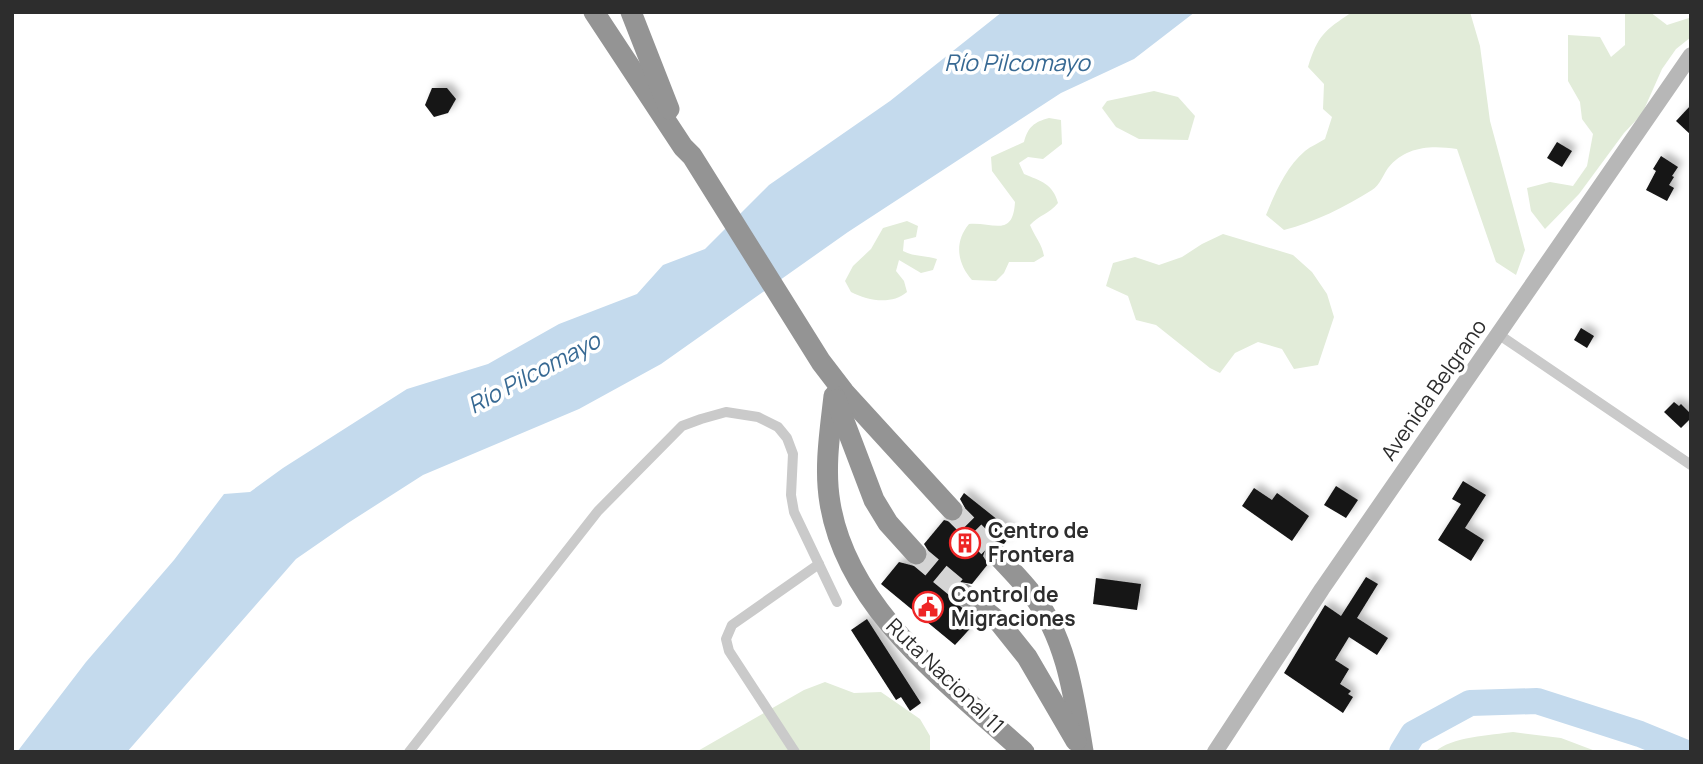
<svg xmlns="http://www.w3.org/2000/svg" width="1703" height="764" viewBox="0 0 1703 764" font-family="Manrope,sans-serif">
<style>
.green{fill:#e2ecd9}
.water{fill:#c4daed}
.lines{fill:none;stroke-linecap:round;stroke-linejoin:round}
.river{stroke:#c4daed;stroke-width:26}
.building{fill:#141414;filter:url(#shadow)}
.highway-tunnel{stroke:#d5d5d5;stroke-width:21;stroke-dasharray:21 10;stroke-linecap:butt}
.street{stroke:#cacaca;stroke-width:10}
.secondary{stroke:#b7b7b7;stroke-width:16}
.highway{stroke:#949494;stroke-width:21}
.labels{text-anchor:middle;stroke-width:7;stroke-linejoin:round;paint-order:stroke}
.street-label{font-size:21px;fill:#2d2d2d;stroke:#fff}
.poi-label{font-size:21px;font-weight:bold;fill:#2d2d2d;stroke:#fff;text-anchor:start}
.water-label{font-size:23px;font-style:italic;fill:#376993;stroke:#fff}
</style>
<defs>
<filter id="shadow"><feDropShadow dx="5" dy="-5" stdDeviation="3.5" flood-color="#0004"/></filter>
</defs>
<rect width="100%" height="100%" fill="#fff"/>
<!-- green -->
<g class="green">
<path d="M1352 12H1470L1480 46 1490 121 1525 250 1516 275 1496 262 1457 149C1431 145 1406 146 1388 168 1383 175 1380 185 1372 190 1345 207 1315 222 1284 230L1266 215C1275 193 1286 167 1305 151 1311 146 1319 143 1325 139L1332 117 1323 109 1324 84 1308 67C1318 35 1324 31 1352 12Z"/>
<path d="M1625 12H1650L1667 25 1689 18 1691 12V37L1676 49 1662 69 1642 114 1624 133 1579 194 1545 229 1531 211 1527 188 1550 182 1573 186 1587 166 1593 134 1582 119 1580 102 1568 81V35L1600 37 1611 57 1625 45Z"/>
<path d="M1154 91 1178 97 1195 116 1188 140 1139 139 1116 127 1102 108 1107 101Z"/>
<path d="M1049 118 1061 120 1062 144 1043 159 1028 157 1019 163 1024 174C1041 181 1053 184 1058 203 1049 214 1039 215 1030 225 1035 237 1042 244 1044 256L1034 262H1009L1004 273 996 281 972 280C957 263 954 242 969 224 993 222 1013 238 1015 202L992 171 991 157 1024 142C1028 127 1034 122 1049 118Z"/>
<path d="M907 221 918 226 916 237 904 240 903 251C914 257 924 255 937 259L933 270 921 273 899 260 896 271 904 281 907 292C892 305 868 301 851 292L845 281 853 266 871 249 883 228Z"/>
<path d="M1223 234 1293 255 1312 272 1327 294 1334 317 1318 365 1294 369 1282 349 1258 342 1235 353 1220 373 1210 368 1156 325 1136 320 1128 296 1106 286 1113 263 1135 257 1159 265 1182 257 1202 244Z"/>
<path d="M825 682 854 693 881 692 920 719 930 736V752H696L804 690Z"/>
<path d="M1513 732 1561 738 1598 752H1435C1450 737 1492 735 1513 732Z"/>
</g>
<!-- water -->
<path class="water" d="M1002 12H1195L1134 59 1061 93 848 232 661 364 579 409 423 475 348 523 296 559 127 752H17L86 662 174 560 224 494 250 492 283 468 407 389 488 364 559 324 637 294 663 265 705 249 769 185 890 101Z"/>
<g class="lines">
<!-- river -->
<path class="river" d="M1402 752 1413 734 1470 703 1537 701 1640 734 1684 752"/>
</g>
<!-- building -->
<g class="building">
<path d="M432 88H447L456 99 448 113 434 117 425 105Z"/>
<path d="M1691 105V135L1676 121Z"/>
<path d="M1557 142 1572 151 1562 167 1547 158Z"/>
<path d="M1661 156 1678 167 1672 176 1674 177 1669 185 1674 188 1667 201 1646 190 1656 171 1653 169Z"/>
<path d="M1581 328 1594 336 1587 348 1574 340Z"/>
<path d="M1674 402 1679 406 1681 404 1691 414V418L1681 428 1664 412Z"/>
<path d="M1463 481 1486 495 1465 528 1484 540 1471 561 1438 540 1461 504 1452 499Z"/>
<path d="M1336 486 1358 500 1346 518 1324 505Z"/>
<path d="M1254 488 1272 500 1277 493 1309 516 1292 541 1242 506Z"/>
<path d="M964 493 1013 532 1004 544 994 541 987 545 983 556 988 564 972 584 960 582 953 586 951 593 952 599 977 621 955 645 881 584 899 562 918 567 925 563 929 552 924 544 944 520 954 523 961 519 965 508 960 499Z"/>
<path d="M1366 577 1378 584 1357 618 1388 638 1377 655 1349 637 1335 660 1349 669 1340 684 1351 691 1348 694 1353 697 1343 713 1284 673 1325 605 1341 616Z"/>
<path d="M1096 578 1141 584 1137 610 1093 604Z"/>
<path d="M867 619 921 703 910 711 901 697 896 700 851 630Z"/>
</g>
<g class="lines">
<!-- highway-tunnel -->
<g class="highway-tunnel">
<path d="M952 510 996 554"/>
<path d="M916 554 964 594"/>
</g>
<!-- street -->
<g class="street">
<path d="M1498 334 1691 465"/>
<path d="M409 752 598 511 682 426 701 419 726 412 758 417 778 427 787 438 793 454 791 495 794 512 837 602"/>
<path d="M795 752 729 651 726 639 732 625 819 564"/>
</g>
<!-- secondary -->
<path class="secondary" d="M1215 752 1322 589 1691 55"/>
<!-- highway -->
<g class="highway">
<path d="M594 12 683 147 692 156 821 362 844 392 952 510"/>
<path d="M631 12 669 109"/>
<path d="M834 396C830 432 824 468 830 503 847 609 949 684 1024 752"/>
<path d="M836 400 874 500 888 523 916 554"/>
<path d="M996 554C1008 567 1021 580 1032 594 1067 639 1074 697 1083 751"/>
<path d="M964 594 999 622 1027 657 1076 741"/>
</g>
</g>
<!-- icons -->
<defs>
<g id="building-ring" transform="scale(1.575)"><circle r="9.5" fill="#fff" stroke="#ee2526" stroke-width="1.5"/><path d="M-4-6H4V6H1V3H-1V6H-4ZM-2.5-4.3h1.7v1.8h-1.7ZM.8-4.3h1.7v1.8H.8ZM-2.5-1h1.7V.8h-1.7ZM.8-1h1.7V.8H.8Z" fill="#ee2526"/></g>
<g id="civic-ring" transform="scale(1.575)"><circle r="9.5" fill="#fff" stroke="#ee2526" stroke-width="1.5"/><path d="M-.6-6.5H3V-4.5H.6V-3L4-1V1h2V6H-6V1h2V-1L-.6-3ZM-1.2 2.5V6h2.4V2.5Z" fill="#ee2526"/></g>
</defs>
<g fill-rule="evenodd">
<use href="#building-ring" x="965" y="543"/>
<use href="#civic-ring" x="928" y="607"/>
</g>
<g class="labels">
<!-- street labels -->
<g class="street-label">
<text transform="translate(1434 390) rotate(-55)" y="7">Avenida Belgrano</text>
<text transform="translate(945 676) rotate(44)" y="7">Ruta Nacional 11</text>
</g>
<!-- poi labels -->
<g class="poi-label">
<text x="988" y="538">Centro de<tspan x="988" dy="24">Frontera</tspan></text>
<text x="951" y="602">Control de<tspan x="951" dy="24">Migraciones</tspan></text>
</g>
<!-- water labels -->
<g class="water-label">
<text x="1017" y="71">Río Pilcomayo</text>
<text transform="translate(534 373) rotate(-28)" y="8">Río Pilcomayo</text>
</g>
</g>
<!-- border -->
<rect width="1703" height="764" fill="none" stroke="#2d2d2d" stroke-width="28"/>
</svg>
